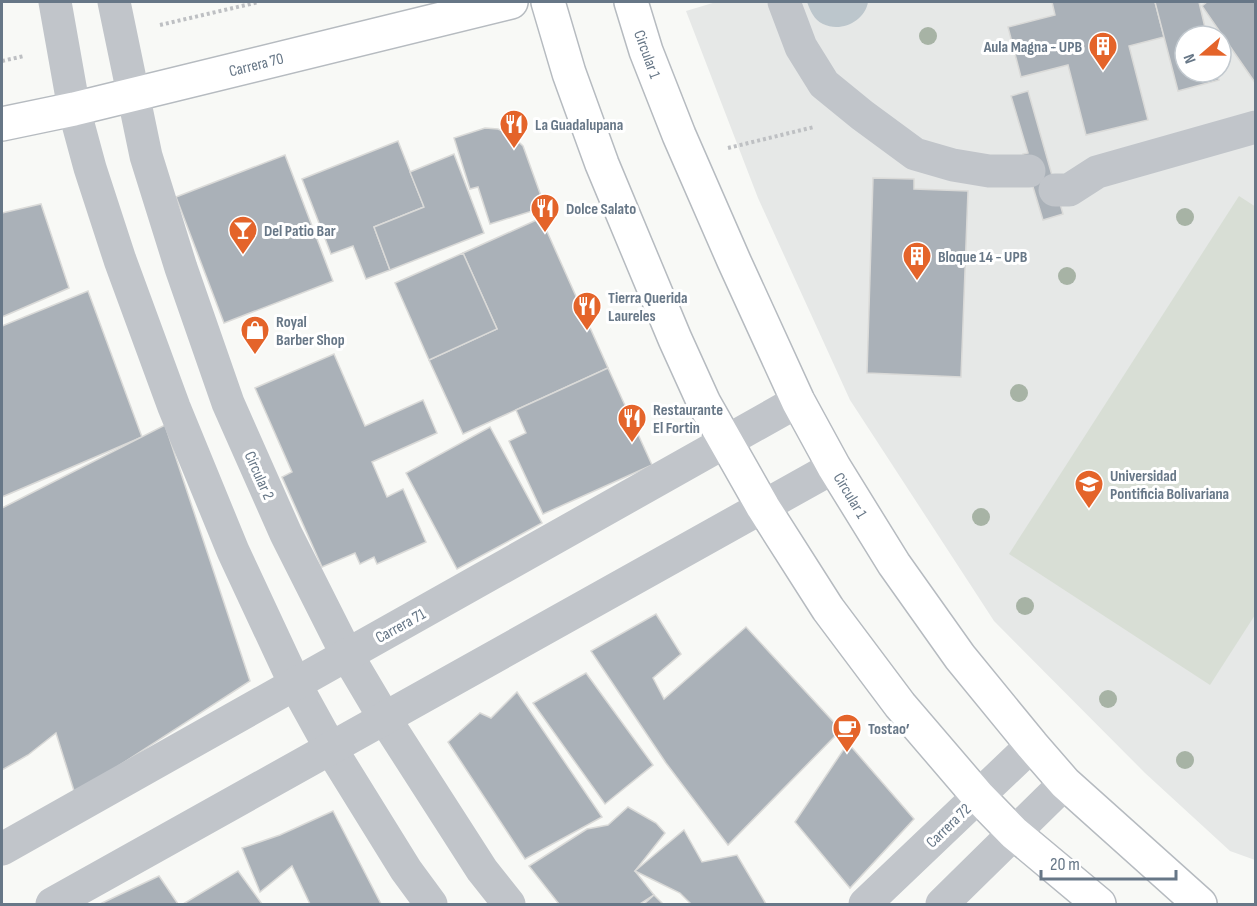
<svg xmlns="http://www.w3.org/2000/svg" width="1257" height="906" viewBox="0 0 1257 906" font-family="'Sofia Sans Condensed',sans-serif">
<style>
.built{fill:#e6e8e7;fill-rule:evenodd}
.green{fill:#d8ded5}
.water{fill:#bcc6cc}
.building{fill:#aab1b8;stroke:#dadad8;stroke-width:1.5}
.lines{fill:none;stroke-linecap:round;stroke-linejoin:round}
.secondary-casing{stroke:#b6bbc0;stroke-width:36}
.path{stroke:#bec0c3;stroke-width:4;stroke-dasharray:3 3;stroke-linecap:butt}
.street{stroke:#c1c5ca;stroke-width:33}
.secondary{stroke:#fff;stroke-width:33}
.tree{fill:#a7b3a5}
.labels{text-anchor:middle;stroke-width:6;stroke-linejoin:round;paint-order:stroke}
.poi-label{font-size:16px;font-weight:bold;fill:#677787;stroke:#fff;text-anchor:start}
.street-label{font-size:16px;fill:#677787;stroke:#fff}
</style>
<rect width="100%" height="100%" fill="#f8f9f6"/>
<!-- built -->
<path class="built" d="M716 2H1255V860L1230 851 1145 773 994 621 850 400 758 198 686 11ZM1185 36H1221V72H1185Z"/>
<!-- green -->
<path class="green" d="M1239 196 1256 207 1255 615 1210 685 1009 554Z"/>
<!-- water -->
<path class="water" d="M807 2H868C865 21 841 33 823 24 814 20 810 10 807 2Z"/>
<!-- building -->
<g class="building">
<path d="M1052 2H1155L1164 37 1129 46 1148 120 1086 135 1068 65 1021 77 1008 27 1055 15Z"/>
<path d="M1155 2H1199L1207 36H1185V72H1216L1219 80 1178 91Z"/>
<path d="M1207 2H1256V84L1202 6Z"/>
<path d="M1028 91 1063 214 1043 220 1023 154 1028 153 1011 96Z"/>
<path d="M485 128 498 129 511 135 523 146 545 207 490 224 478 187 470 189 454 138Z"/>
<path d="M398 141 424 207 374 227 390 270 366 279 353 246 331 254 302 179Z"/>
<path d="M454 154 484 233 390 270 374 227 424 207 410 172Z"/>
<path d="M285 155 333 281 224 323 176 197Z"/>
<path d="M873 178 914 179V189L968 191 961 377 867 373Z"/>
<path d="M41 204 69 288 2 317V213Z"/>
<path d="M541 218 608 368 463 434 429 360 497 329 463 253Z"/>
<path d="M463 253 497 329 429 360 395 283Z"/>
<path d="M88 291 142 437 2 497V326Z"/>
<path d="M334 354 365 426 423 400 437 433 372 462 387 497 403 489 426 542 377 564 374 557 360 564 355 553 322 567 282 477 292 472 255 388Z"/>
<path d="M608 368 652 465 543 514 509 441 526 433 516 410Z"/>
<path d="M165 425 250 681 75 794 56 733 28 755 2 770V508Z"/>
<path d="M490 427 542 523 457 569 406 473Z"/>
<path d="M656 614 681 654 653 678 664 699 746 627 841 730 728 845 666 763 591 651Z"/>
<path d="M586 673 653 765 605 804 533 703Z"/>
<path d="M517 692 602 817 525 859 448 742 480 713 491 718Z"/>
<path d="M848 743 914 819 850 888 795 822Z"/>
<path d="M628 807 656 823 665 833 635 871 654 895 640 904H559L529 866 587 829 608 825Z"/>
<path d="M333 811 381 904H310L292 866 260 892 242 848 280 835Z"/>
<path d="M684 830 702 862 737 855 766 904H691L680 893 635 871Z"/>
<path d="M238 871 262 904H183Z"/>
<path d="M159 876 178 904H100Z"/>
<path d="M654 895 663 904H644Z"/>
</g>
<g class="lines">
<!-- secondary casing -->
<g class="secondary-casing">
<g id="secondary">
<path d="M548 2 569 73 602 164 675 339 704 403 763 507 828 609 900 705 978 796 1014 833 1099 904"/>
<path d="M631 2 646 51 679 135 734 261 798 401 834 467 894 564 960 657 1032 745 1065 783 1200 904"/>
<path d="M2 124 74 109 511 2"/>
</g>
</g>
<!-- path -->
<g class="path">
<path d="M160 25 259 2"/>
<path d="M2 61 24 56"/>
<path d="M728 148 814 127"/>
</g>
<!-- street -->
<g class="street">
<path d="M55 2 74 109 90 168 120 260 174 407 233 551 295 684 331 749 406 870 431 904"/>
<path d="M114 2 146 156 181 268 228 403 286 534 347 655 385 719 482 870 509 904"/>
<path d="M784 2 801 47 824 84 862 115 915 154 953 165 989 171H1029"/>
<path d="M1055 190H1069L1097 172 1256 127"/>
<path d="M2 849 798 401"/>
<path d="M52 904 834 467"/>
<path d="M865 904 1032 745"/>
<path d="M942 904 1065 783"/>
</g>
<!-- secondary -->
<use href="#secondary" class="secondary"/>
</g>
<!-- trees -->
<g class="tree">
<circle cx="928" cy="36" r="9"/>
<circle cx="1185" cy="217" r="9"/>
<circle cx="1067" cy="276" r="9"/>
<circle cx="1019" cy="393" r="9"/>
<circle cx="981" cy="517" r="9"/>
<circle cx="1025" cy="606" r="9"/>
<circle cx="1108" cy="699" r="9"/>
<circle cx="1185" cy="760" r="9"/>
</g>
<!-- icons -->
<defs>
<g id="building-pin" transform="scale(1.5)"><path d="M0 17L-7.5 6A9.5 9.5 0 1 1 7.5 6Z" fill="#e4642a" stroke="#fff"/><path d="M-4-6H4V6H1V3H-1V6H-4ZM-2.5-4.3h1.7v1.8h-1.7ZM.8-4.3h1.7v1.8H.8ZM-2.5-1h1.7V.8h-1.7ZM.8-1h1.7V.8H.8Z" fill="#fff"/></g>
<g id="restaurant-pin" transform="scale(1.5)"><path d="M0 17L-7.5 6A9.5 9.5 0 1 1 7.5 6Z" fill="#e4642a" stroke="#fff"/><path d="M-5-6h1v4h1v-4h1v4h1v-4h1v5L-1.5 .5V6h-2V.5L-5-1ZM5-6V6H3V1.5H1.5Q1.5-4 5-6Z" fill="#fff"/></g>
<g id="bar-pin" transform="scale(1.5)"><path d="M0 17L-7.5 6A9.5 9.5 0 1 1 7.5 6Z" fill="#e4642a" stroke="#fff"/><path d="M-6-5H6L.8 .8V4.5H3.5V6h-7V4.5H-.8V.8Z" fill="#fff"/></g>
<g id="shop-pin" transform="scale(1.5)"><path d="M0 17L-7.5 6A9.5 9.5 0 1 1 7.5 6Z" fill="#e4642a" stroke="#fff"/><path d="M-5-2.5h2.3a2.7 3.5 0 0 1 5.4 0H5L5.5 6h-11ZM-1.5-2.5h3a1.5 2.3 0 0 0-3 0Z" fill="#fff"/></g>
<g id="university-pin" transform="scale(1.5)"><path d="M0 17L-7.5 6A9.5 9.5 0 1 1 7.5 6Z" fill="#e4642a" stroke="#fff"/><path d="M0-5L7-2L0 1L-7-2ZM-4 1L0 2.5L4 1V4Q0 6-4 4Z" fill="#fff"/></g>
<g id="cafe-pin" transform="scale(1.5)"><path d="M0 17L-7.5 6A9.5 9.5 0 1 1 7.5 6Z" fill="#e4642a" stroke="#fff"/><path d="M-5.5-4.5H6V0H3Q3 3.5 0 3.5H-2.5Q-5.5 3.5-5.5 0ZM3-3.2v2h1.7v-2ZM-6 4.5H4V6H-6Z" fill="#fff"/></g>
</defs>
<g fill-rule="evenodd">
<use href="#building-pin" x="1103" y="46"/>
<use href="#restaurant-pin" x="514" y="124"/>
<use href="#restaurant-pin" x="545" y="208"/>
<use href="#bar-pin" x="243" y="230"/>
<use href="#building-pin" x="917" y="256"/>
<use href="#restaurant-pin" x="587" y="306"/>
<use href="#shop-pin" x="255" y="330"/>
<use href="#restaurant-pin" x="632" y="418"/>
<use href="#university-pin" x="1089" y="484"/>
<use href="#cafe-pin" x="847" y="728"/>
</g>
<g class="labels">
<!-- poi labels -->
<g class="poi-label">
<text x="1082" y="52" text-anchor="end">Aula Magna - UPB</text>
<text x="535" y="130">La Guadalupana</text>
<text x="566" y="214">Dolce Salato</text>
<text x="264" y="236">Del Patio Bar</text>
<text x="938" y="262">Bloque 14 - UPB</text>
<text x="608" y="303">Tierra Querida<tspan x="608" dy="18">Laureles</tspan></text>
<text x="276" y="327">Royal<tspan x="276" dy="18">Barber Shop</tspan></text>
<text x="653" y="415">Restaurante<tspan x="653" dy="18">El Fortin</tspan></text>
<text x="1110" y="481">Universidad<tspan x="1110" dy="18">Pontificia Bolivariana</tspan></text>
<text x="868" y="734">Tostao’</text>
</g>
<!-- street labels -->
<g class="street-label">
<text transform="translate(648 54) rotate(70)" y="6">Circular 1</text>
<text transform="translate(256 64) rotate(-14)" y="6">Carrera 70</text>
<text transform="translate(260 475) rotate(66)" y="6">Circular 2</text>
<text transform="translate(851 495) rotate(59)" y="6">Circular 1</text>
<text transform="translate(400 625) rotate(-29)" y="6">Carrera 71</text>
<text transform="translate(948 825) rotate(-44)" y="6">Carrera 72</text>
</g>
</g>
<!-- border -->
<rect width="1257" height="906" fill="none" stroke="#677787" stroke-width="6"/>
<!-- north arrow -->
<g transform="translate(1203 54) rotate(250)"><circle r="28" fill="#ffffff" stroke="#c2c9cf" stroke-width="1.5"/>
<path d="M0-4.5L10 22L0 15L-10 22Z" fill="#e4642a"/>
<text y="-9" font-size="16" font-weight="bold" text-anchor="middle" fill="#677787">N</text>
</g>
<!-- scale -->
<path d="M1041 870v9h135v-9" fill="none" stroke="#677787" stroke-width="3"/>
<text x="1050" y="870" font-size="18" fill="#677787" stroke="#ffffff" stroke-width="4.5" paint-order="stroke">20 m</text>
</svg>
